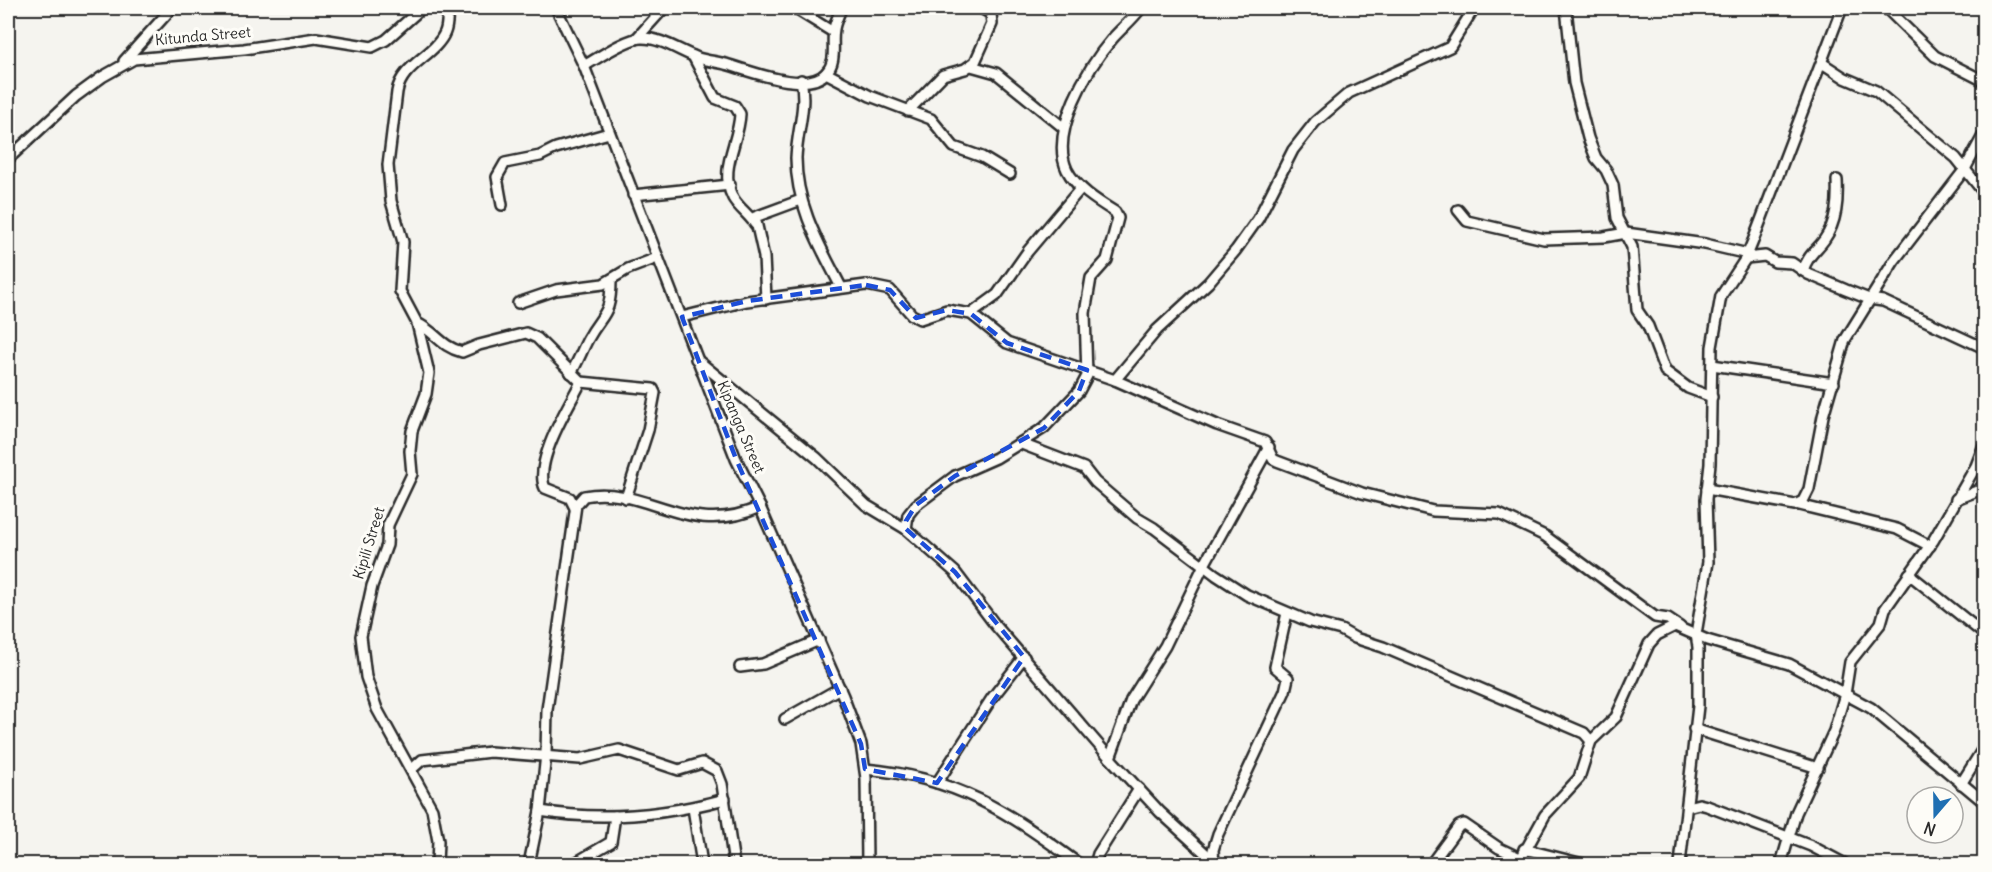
<svg xmlns="http://www.w3.org/2000/svg" width="1992" height="872" viewBox="0 0 1992 872" font-family="Delius,sans-serif">
<style>
.lines{fill:none;stroke-linecap:round;stroke-linejoin:round}
.minor-casing{stroke:#2b2b2b;stroke-width:14}
.minor{stroke:#fdfcf7;stroke-width:9}
.marked{fill:none;stroke:#1d4ed8;stroke-width:4.5;stroke-dasharray:12 8;stroke-linejoin:round}
.labels{text-anchor:middle;stroke-width:6;stroke-linejoin:round;paint-order:stroke}
.street-label{font-size:15px;fill:#2b2b2b;stroke:#fdfcf7}
</style>
<rect width="100%" height="100%" fill="#f5f4ef"/>
<filter id="ink" filterUnits="userSpaceOnUse"><feTurbulence type="fractalNoise" baseFrequency=".0167" numOctaves="2"/><feDisplacementMap in="SourceGraphic" scale="12" xChannelSelector="R" yChannelSelector="G"/><feConvolveMatrix kernelMatrix="1 2 1 2 8 2 1 2 1" color-interpolation-filters="sRGB"/></filter>
<g filter="url(#ink)">
<g class="lines">
<!-- minor casing -->
<g class="minor-casing">
<g id="minor">
<path d="M556 8 584 66 736 459 760 507 843 696 861 744 866 778 867 864"/>
<path d="M794 8 833 32"/>
<path d="M1566 8 1574 83 1588 138 1596 158 1606 170 1613 185 1617 218 1632 247 1637 310 1648 326 1665 371 1688 388 1712 397"/>
<path d="M1886 8 1935 56 1984 81"/>
<path d="M636 39 664 8"/>
<path d="M693 56 715 98 735 106 740 114C739 142 718 170 733 198 738 207 749 215 755 224"/>
<path d="M124 61 172 8"/>
<path d="M1822 63 1845 78 1876 91 1956 158 1984 193"/>
<path d="M584 66C598 58 627 38 642 38 662 38 679 51 698 58 708 61 719 62 729 65 750 71 807 94 826 73 838 60 831 44 834 29 835 22 839 15 841 8"/>
<path d="M971 66 996 73 1064 128"/>
<path d="M826 73 870 96 931 119 954 147 982 157 1010 174"/>
<path d="M801 80C807 107 797 131 796 158 796 206 820 246 841 287"/>
<path d="M908 111 943 75 965 69 975 62 992 24 991 14 981 8"/>
<path d="M8 159 76 96 102 77 134 59 244 49 316 38 372 47 386 40 422 8"/>
<path d="M633 195 730 185"/>
<path d="M502 205 497 177 505 163 540 156 556 148 609 133"/>
<path d="M1458 210 1467 221 1544 239 1604 237 1626 233 1705 244 1748 254"/>
<path d="M1746 258 1765 256 1775 262 1792 263 1808 274 1846 290 1869 299 1883 301 1984 348"/>
<path d="M1803 271C1807 256 1816 251 1824 240 1837 222 1838 200 1837 180"/>
<path d="M766 299 764 257 755 217 801 200"/>
<path d="M518 303 556 290 603 284 628 269 657 258"/>
<path d="M971 314 997 295 1028 251 1081 188"/>
<path d="M682 317 747 301 866 285 890 290 912 315 920 319 947 310 971 314 1007 343 1115 380 1217 425 1265 442 1273 459 1277 461 1362 493 1433 511 1499 514 1545 536 1655 617 1668 619 1680 627"/>
<path d="M417 323C437 333 440 346 462 352L479 345 526 333 537 338 581 382 653 389 655 393 648 430 626 498"/>
<path d="M696 359 817 458 866 505 906 529 955 572 996 626 1110 758 1160 812 1217 864"/>
<path d="M1712 365 1834 383"/>
<path d="M571 373C578 362 582 350 588 339 603 312 611 316 611 280"/>
<path d="M1115 380 1157 330 1208 283 1236 250 1258 219 1293 150 1315 122 1349 93 1450 47 1474 8"/>
<path d="M1019 443 1084 468 1095 482 1137 518 1154 528 1216 575 1247 595 1310 622 1341 630 1355 638 1383 647 1584 733 1591 741"/>
<path d="M1707 489 1795 505 1803 501 1809 489 1823 416 1845 340 1894 261 1965 169 1984 134"/>
<path d="M1956 499 1977 491 1984 485"/>
<path d="M1799 505 1897 529 1930 546"/>
<path d="M575 508 570 498 545 488C533 463 569 405 581 382"/>
<path d="M906 529 908 515 916 505 955 476 996 458 1044 428 1079 391 1087 376 1085 313 1091 278 1107 260 1118 218 1115 212C1099 202 1076 188 1067 170 1049 132 1088 67 1113 38 1123 27 1133 19 1141 8"/>
<path d="M1909 574 1984 634"/>
<path d="M740 667 763 664 819 640"/>
<path d="M785 719 840 688"/>
<path d="M1694 729 1818 768"/>
<path d="M1110 758 1131 700 1165 646 1204 565 1269 447"/>
<path d="M412 769 422 760 490 752 580 759 619 750 679 770 702 763 717 771 722 784 734 864"/>
<path d="M865 769C956 777 1007 811 1079 864"/>
<path d="M937 783 992 698 1024 657"/>
<path d="M1961 784 1984 747"/>
<path d="M1687 807 1699 804 1707 806 1811 846 1845 864"/>
<path d="M693 808 702 864"/>
<path d="M540 811C601 821 666 815 725 799"/>
<path d="M1524 849 1583 864"/>
<path d="M1214 862 1213 850 1218 834 1285 691 1288 678 1275 667 1287 613"/>
<path d="M575 863 611 842 615 816"/>
<path d="M437 864 438 841 432 809 377 709 366 677 361 636 372 586 387 545 388 525 412 474 410 451 412 431 426 394 429 373 417 323 400 291 403 242 391 201 388 165 397 92C401 65 436 55 445 32 448 25 447 15 448 8"/>
<path d="M529 864 540 811 546 754 547 710 576 505 584 496C646 484 687 540 760 507"/>
<path d="M1095 864 1098 854 1139 789"/>
<path d="M1431 864 1459 826 1464 824 1499 848 1520 858"/>
<path d="M1518 864 1545 815 1579 778 1591 741 1616 717 1649 644 1657 635 1675 626 1707 640 1789 664 1871 708 1984 802"/>
<path d="M1680 864 1698 706V647L1696 634 1708 562 1706 499 1710 464 1712 347 1721 296 1746 258 1753 241 1842 8"/>
<path d="M1781 864 1796 813 1834 731 1845 694 1850 662 1881 623 1885 609 1933 541 1976 466 1984 445"/>
</g>
</g>
<!-- minor -->
<use href="#minor" class="minor"/>
</g>
</g>
<!-- marked area -->
<path class="marked" d="M866 285 890 290 916 318 947 310 971 314 1007 343 1087 370 1079 391 1044 428 955 476 916 505 906 521V529L955 572 1024 657 937 783 865 769 861 744 736 459 682 317 747 301Z"/>
<g class="labels">
<!-- street labels -->
<g class="street-label">
<text transform="translate(203 36) rotate(-5)" y="5">Kitunda Street</text>
<text transform="translate(741 427) rotate(67)" y="5">Kipanga Street</text>
<text transform="translate(369 543) rotate(-73)" y="5">Kipili Street</text>
</g>
</g>
<!-- margin -->
<rect width="1992" height="872" fill="none" stroke="#fdfcf7" stroke-width="30"/>
<rect x="15" y="15" width="1962" height="842" fill="none" stroke="#2b2b2b" stroke-width="2" filter="url(#ink)"/>
<!-- north arrow -->
<g transform="translate(1935 815) rotate(200)"><circle r="28" fill="#fdfcf7" stroke="#a9a8a5" stroke-width="1.5"/>
<path d="M0-4.5L10 22L0 15L-10 22Z" fill="#1f6fb2"/>
<text y="-9" font-size="16" font-weight="bold" text-anchor="middle" fill="#2b2b2b">N</text>
</g>
</svg>
